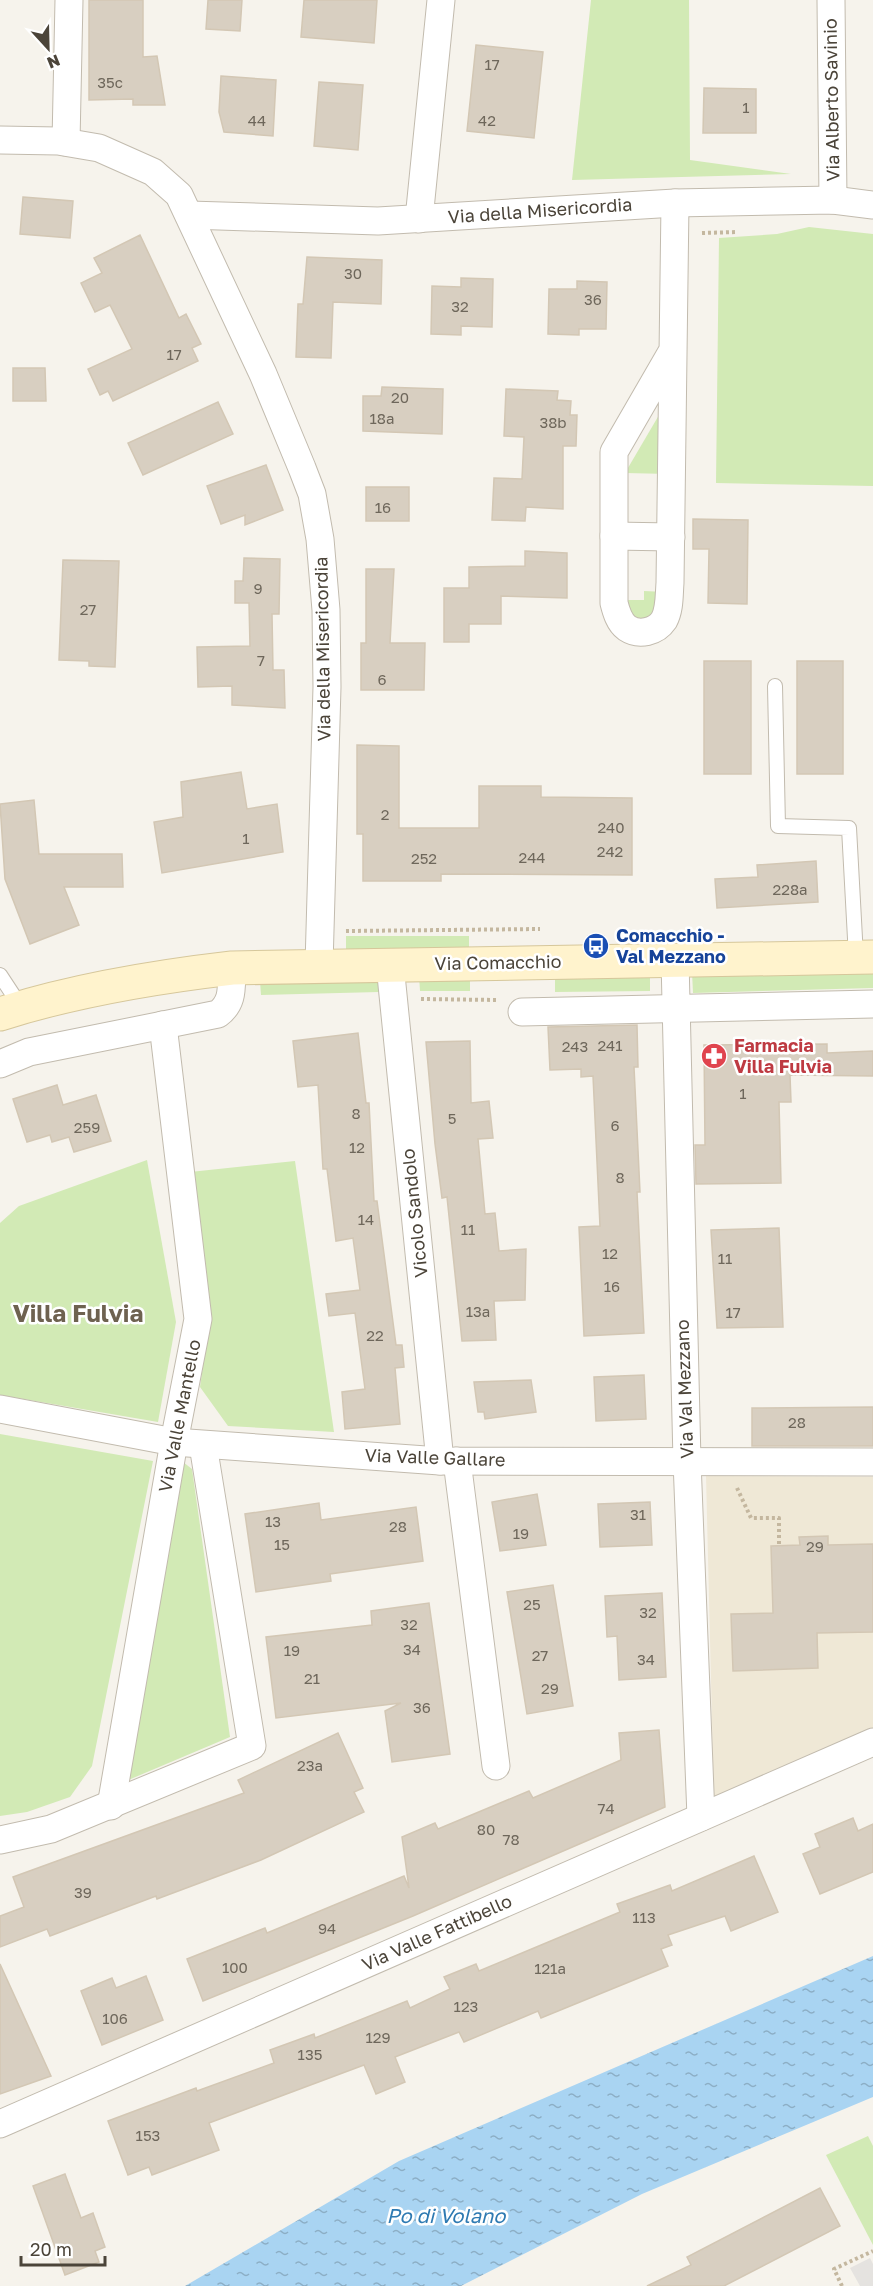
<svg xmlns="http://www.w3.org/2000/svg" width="873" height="2286" viewBox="0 0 873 2286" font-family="'Golos Text',sans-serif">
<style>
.education{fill:#efe8d6}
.green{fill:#d2eab5}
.parking{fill:#e5e3e0}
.water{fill:url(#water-ripples)}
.building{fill:#d8cfc1;stroke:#d3c7b4;stroke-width:1.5}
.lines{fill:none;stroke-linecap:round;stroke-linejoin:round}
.lane-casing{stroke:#c2bbae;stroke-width:16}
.street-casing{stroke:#c2bbae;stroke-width:29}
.secondary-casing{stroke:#d6c79b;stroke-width:35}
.path{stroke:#c4b79f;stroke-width:4;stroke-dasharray:3 3;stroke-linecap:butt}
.lane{stroke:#fff;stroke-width:14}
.street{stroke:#fff;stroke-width:27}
.secondary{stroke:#fff3cd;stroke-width:33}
.labels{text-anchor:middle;stroke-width:5;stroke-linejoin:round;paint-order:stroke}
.number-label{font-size:15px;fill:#6e675b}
.street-label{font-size:18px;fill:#4b4439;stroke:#fff}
.transit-label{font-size:18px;font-weight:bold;fill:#164399;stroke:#fff;text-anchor:start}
.health-label{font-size:18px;font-weight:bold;fill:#be3a42;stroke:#fff;text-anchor:start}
.water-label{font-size:20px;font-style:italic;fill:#2e7ab2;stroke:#fff}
.district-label{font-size:24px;font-weight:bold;fill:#6e6250;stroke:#fff}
</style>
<defs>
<pattern id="water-ripples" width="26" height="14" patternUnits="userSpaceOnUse" patternTransform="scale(1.5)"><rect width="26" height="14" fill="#a9d4f2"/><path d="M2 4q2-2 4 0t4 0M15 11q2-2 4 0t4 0" fill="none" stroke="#8caec5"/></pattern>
</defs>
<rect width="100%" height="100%" fill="#f6f3ec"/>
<!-- education -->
<path class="education" d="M706 1476 873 1477V1733L714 1803Z"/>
<!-- green -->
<g class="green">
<path d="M591 0H689L690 160 791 174 572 180Z"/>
<path d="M809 227 873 234V486L716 483 719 238 777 234Z"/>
<path d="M669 398V474L625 473Z"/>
<path d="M644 591 665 592 651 617 632 621 622 600H644Z"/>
<rect x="346" y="936" width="123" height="16"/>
<path d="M873 968V988L693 993 692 972Z"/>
<path d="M555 974H650V991L555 992Z"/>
<path d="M419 976H470V991H420Z"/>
<path d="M378 977 379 992 261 995 260 981Z"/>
<path d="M147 1160 176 1322 158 1422 0 1395V1223L19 1206Z"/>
<path d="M295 1161 334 1432 228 1426 200 1387 209 1322 190 1172Z"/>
<path d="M0 1434 153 1461 92 1766 70 1797 27 1812 0 1816Z"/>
<path d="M183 1462 192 1469 230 1737 126 1781Z"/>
<path d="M868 2136 873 2146V2245L826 2155Z"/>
</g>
<!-- parking -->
<path class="parking" d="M870 2258 873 2264V2286H860L850 2268Z"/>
<!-- water -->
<path class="water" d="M873 1956V2097L642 2194 461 2286H185L399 2161Z"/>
<!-- building -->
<g class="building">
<path d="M89 0H143V57L157 56 165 105H133V99L89 100Z"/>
<path d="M208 0H242L240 31 206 29Z"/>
<path d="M304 0H377L374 43 301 37Z"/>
<path d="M476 45 543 52 534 138 467 131Z"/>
<path d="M221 76 276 80 273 136 224 132 219 112Z"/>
<path d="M319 82 363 85 358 150 314 146Z"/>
<path d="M704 88 756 89V133H703Z"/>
<path d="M23 197 73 201 70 238 20 234Z"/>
<path d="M140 235 179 318 186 314 201 344 192 348 198 361 113 401 108 391 100 395 88 369 132 349 110 305 95 312 81 283 102 273 94 258Z"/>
<path d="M307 257 382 260 381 304 333 302 331 358 296 357 298 304H303Z"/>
<path d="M461 278 493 279 492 327 461 326V335L431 334 432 286 461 287Z"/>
<path d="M577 281 607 282 606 329H579V335L548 334 549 289H577Z"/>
<path d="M13 368H45L46 401H13Z"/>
<path d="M382 387 443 389 442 434 363 431V396H381Z"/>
<path d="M506 389 558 391 557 400 571 401 570 415H577L576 446H563V509L526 507 525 521 492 520 494 478 522 479 524 437 504 436Z"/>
<path d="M218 402 233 434 143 475 128 443Z"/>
<path d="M266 465 283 510 245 525V515L221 524 207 486Z"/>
<rect x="366" y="487" width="43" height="34"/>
<path d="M693 519 748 520 747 604 708 603 709 549H693Z"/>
<path d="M525 551 567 553V598L501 596V624H469V642H444V588H469V567L525 566Z"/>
<path d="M244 558 280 559 279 614H272L273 670H284L285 708 232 705V686L198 687 197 647 250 646 249 603H235V581H243Z"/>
<path d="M63 560 119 561 115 667 89 666V661L59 660Z"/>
<path d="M366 569H394L390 643H425L424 690H361V643H366Z"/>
<rect x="704" y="661" width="47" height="113"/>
<rect x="797" y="661" width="46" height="113"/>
<path d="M357 745 399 746V828H479V786H541V797L632 798V875L441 874V881H363V834H357Z"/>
<path d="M241 772 247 809 277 804 283 852 162 873 154 822 183 817 181 782Z"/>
<path d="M34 800 39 854H122L123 887H64L79 925 30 944 5 879 0 804Z"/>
<path d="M816 861 818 902 717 908 715 879 758 877 757 865Z"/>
<path d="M637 1025 638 1067H634L640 1192H637L644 1333 584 1336 579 1227 600 1226 593 1076 581 1077V1069L550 1070 548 1027Z"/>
<path d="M358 1033 366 1103H369L374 1201H377L396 1345H402L404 1367 395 1368 400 1424 345 1429 342 1392 365 1389 355 1313 329 1316 326 1294 360 1290 353 1238 336 1241 327 1169H323L318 1085 298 1087 293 1041Z"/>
<path d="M470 1041 471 1103 489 1101 493 1138 478 1139 485 1214 495 1213 499 1251 526 1249 525 1300 494 1301 496 1340 462 1341 447 1197 442 1198 435 1144 426 1042Z"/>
<path d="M827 1044V1053L873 1051V1076L790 1075 791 1102H779L781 1183 696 1184 695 1145H705L704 1045Z"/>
<path d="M57 1085 63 1105 96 1095 111 1141 74 1152 69 1137 52 1142 50 1135 27 1142 13 1099Z"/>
<path d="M779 1228 783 1327 717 1328 711 1230Z"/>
<path d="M644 1375 646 1419 596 1421 594 1377Z"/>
<path d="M531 1380 536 1412 485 1419 484 1412H478L474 1382Z"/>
<path d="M873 1407V1446H752V1408Z"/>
<path d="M537 1494 546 1545 500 1551 492 1502Z"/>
<path d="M650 1502 652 1545 600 1547 598 1504Z"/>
<path d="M319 1503 321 1520 416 1507 423 1561 330 1574 331 1581 256 1592 245 1514Z"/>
<path d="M828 1536V1545L873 1544V1632L817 1633 818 1668 733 1671 731 1614 773 1613 771 1546 800 1545 799 1537Z"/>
<path d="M553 1585 573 1706 527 1714 507 1592Z"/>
<path d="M662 1593 666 1677 619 1680 617 1636 607 1637 605 1596Z"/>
<path d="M429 1603 450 1754 392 1762 385 1711 401 1703 276 1718 266 1637 372 1625 371 1611Z"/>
<path d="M659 1730 665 1807 413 1916 203 2001 187 1959 265 1928 267 1933 404 1876 409 1888 402 1837 435 1823 438 1829 529 1791 533 1798 621 1760 619 1733Z"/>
<path d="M338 1733 363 1788 354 1792 364 1812 261 1860 157 1899 156 1896 50 1936 47 1929 0 1947V1916L24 1907 13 1877 244 1793 238 1780Z"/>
<path d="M853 1818 858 1831 873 1824V1872L820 1894 803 1854 820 1847 815 1834Z"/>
<path d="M754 1856 778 1912 731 1931 725 1916 668 1935 672 1945 661 1949 668 1966 541 2018 538 2011 464 2042 459 2032 395 2057 405 2082 376 2094 364 2065 209 2123 219 2150 152 2175 149 2167 128 2175 108 2121 196 2088 197 2091 274 2063 270 2050 314 2034 315 2038 407 2001 410 2008 450 1989 444 1977 476 1964 479 1971 620 1912 617 1904 670 1885 672 1891Z"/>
<path d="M0 1964 51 2076 0 2094Z"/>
<path d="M146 1976 163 2020 102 2045 81 1991 112 1978 116 1988Z"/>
<path d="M65 2174 81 2218 93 2213 105 2247 95 2251 99 2262 65 2275 33 2186Z"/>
<path d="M820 2188 840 2226 724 2286H647L691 2265 687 2257Z"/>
</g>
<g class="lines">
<!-- lane casing -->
<g class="lane-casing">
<g id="lane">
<path d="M775 686 778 826 849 828 856 957"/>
<path d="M0 975 21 1007"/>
</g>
</g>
<!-- street casing -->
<g class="street-casing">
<g id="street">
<path d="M831 0 833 200"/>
<path d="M0 140 58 141 99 148 153 172 179 195 263 374 302 468 312 494 320 539 326 610 327 687 319 965"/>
<path d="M66 142 69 0"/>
<path d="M189 215 378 221 675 203 833 200 873 205"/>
<path d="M419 219 441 0"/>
<path d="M673 350 614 452V603C616 611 619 622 627 628 639 636 656 632 664 620 670 609 669 594 670 583L675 203"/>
<path d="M614 536 671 537"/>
<path d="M675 960 687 1461 701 1817"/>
<path d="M390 965 440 1461"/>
<path d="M522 1012 873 1004"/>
<path d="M0 1064 29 1052 218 1014C234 1002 231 987 232 968"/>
<path d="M0 1409 174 1442 440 1461 873 1462"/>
<path d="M457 1461 496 1766"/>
<path d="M111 1806 174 1442 198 1319 163 1025"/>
<path d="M0 1840 51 1829 252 1746 203 1445"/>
<path d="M0 2124 873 1742"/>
</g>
</g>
<!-- secondary casing -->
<g class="secondary-casing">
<path id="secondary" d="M0 1014C75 990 154 977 232 968L873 957"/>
</g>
<!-- path -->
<g class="path">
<path d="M702 233 737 232"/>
<path d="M346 931 540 929"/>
<path d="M421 999 497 1000"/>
<path d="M737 1488 751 1518H779V1545"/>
<path d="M842 2286 834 2269 873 2251"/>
</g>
<!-- lane -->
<use href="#lane" class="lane"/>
<!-- street -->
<use href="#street" class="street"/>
<!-- secondary -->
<use href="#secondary" class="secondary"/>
</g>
<!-- icons -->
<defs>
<g id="bus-disc" transform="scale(1.35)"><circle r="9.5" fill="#1a4fb4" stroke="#fff"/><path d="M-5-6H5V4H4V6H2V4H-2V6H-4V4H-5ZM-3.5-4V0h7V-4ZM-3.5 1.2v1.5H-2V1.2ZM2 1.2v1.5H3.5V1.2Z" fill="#fff"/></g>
<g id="pharmacy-disc" transform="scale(1.35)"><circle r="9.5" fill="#e0444e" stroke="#fff"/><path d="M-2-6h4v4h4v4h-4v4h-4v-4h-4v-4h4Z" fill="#fff"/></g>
</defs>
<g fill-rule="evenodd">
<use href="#bus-disc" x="596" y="946"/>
<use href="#pharmacy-disc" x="714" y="1056"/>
</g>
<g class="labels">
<!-- number labels -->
<g class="number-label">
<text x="492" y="70">17</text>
<text x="110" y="88">35c</text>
<text x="746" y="113">1</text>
<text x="257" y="126">44</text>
<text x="487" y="126">42</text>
<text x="353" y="279">30</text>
<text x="593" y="305">36</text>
<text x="460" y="312">32</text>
<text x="174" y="360">17</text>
<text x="400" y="403">20</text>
<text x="382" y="424">18a</text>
<text x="553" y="428">38b</text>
<text x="383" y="513">16</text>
<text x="258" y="594">9</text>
<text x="88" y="615">27</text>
<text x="261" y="666">7</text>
<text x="382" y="685">6</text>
<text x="385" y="820">2</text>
<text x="611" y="833">240</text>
<text x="246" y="844">1</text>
<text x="610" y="857">242</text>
<text x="532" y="863">244</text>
<text x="424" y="864">252</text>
<text x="790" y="895">228a</text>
<text x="610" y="1051">241</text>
<text x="575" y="1052">243</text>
<text x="743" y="1099">1</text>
<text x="356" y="1119">8</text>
<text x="452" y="1124">5</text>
<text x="615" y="1131">6</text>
<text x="87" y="1133">259</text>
<text x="357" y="1153">12</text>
<text x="620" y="1183">8</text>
<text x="366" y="1225">14</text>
<text x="468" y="1235">11</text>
<text x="610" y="1259">12</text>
<text x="725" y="1264">11</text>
<text x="612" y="1292">16</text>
<text x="478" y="1317">13a</text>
<text x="733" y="1318">17</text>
<text x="375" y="1341">22</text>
<text x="797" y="1428">28</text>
<text x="638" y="1520">31</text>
<text x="273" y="1527">13</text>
<text x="398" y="1532">28</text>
<text x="521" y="1539">19</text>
<text x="282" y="1550">15</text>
<text x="815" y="1552">29</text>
<text x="532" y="1610">25</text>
<text x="648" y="1618">32</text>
<text x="409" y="1630">32</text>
<text x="412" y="1655">34</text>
<text x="292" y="1656">19</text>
<text x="540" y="1661">27</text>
<text x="646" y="1665">34</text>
<text x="312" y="1684">21</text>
<text x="550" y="1694">29</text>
<text x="422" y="1713">36</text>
<text x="310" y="1771">23a</text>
<text x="606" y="1814">74</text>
<text x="486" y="1835">80</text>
<text x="511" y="1845">78</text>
<text x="83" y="1898">39</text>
<text x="644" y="1923">113</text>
<text x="327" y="1934">94</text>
<text x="235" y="1973">100</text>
<text x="550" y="1974">121a</text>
<text x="466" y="2012">123</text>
<text x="115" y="2024">106</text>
<text x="378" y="2043">129</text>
<text x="310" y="2060">135</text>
<text x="148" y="2141">153</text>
</g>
<!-- street labels -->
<g class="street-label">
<text transform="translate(832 100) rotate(-91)" y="6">Via Alberto Savinio</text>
<text transform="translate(540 211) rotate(-4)" y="6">Via della Misericordia</text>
<text transform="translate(323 649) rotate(-91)" y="6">Via della Misericordia</text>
<text transform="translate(498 963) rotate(-1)" y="6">Via Comacchio</text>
<text transform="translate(415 1213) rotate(-96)" y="6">Vicolo Sandolo</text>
<text transform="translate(685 1389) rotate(-92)" y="6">Via Val Mezzano</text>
<text transform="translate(180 1416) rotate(-79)" y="6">Via Valle Mantello</text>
<text transform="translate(435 1458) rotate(2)" y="6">Via Valle Gallare</text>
<text transform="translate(437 1933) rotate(-24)" y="6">Via Valle Fattibello</text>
</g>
<!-- transit labels -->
<g class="transit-label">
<text x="616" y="942">Comacchio -<tspan x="616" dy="21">Val Mezzano</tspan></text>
</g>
<!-- health labels -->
<g class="health-label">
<text x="734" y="1052">Farmacia<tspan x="734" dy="21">Villa Fulvia</tspan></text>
</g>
<!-- water labels -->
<g class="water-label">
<text x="446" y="2223">Po di Volano</text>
</g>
<!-- district labels -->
<g class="district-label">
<text x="78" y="1322">Villa Fulvia</text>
</g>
</g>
<!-- north arrow -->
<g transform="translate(48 48) rotate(158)" stroke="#ffffff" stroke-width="4.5" paint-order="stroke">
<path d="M0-4.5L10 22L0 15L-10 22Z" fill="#4b4439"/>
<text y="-9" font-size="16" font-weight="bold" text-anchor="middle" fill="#4b4439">N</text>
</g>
<!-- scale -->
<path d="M21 2256v9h84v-9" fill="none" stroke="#4b4439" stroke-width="3"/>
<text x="30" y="2256" font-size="18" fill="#4b4439" stroke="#ffffff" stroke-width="4.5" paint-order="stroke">20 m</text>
</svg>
